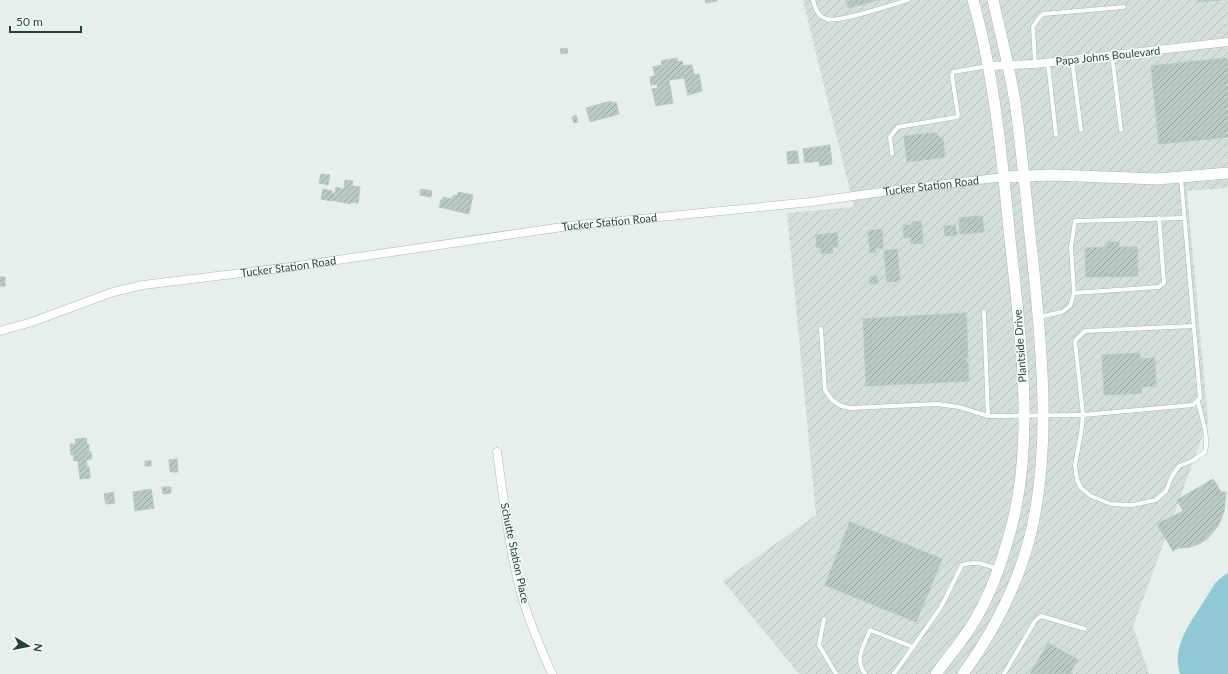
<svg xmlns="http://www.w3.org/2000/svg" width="1228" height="674" viewBox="0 0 1228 674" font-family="Lato,sans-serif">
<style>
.industrial{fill:url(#industrial-furrows)}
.water{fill:#8ec9d4}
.building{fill:url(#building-hatch);stroke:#b8c9c2}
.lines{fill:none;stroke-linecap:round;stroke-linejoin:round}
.lane-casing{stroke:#a8b8b2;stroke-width:5}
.street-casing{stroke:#a8b8b2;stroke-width:9}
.secondary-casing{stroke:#a4bbb3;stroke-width:12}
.lane{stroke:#fff;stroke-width:4}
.street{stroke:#fff;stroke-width:8}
.secondary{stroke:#fff;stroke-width:11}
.labels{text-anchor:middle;stroke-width:3;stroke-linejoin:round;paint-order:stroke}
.street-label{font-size:11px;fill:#24423a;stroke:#f7fbf9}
</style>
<defs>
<pattern id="industrial-furrows" width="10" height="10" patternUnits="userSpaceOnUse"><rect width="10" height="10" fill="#d4dfda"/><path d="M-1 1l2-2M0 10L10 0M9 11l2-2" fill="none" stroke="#b6c1bc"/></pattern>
<pattern id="building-hatch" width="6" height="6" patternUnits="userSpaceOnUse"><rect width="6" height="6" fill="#bbcac4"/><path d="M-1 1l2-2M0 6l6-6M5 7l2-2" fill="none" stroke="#98a6a0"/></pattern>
</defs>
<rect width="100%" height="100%" fill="#e6efeb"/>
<!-- industrial -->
<path class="industrial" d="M803 0H1228V188L1187 191 1208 421 1133 627 1149 674H799L723 581 816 515 787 213 854 207Z"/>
<!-- water -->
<path class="water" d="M1228 573V674H1180C1171 645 1192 621 1206 598 1215 585 1213 582 1228 573Z"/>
<!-- building -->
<g class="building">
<path d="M705 0H717V1L706 3Z"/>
<path d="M846 0H878L848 8Z"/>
<path d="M1197 0H1221L1197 2Z"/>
<path d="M567 48 568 53 561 54 560 49Z"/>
<path d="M677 58 678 62 682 61 683 66 692 65 694 75 699 74 702 91 688 95 684 78 669 80 673 103 656 106 652 89 658 88 657 84 651 85 650 77 655 76 653 67 662 65 661 61Z"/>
<path d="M1226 58 1227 61 1228 60V137L1159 144 1151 66Z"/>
<path d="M611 101V103L616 102 619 114 590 122 586 108Z"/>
<path d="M576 115 578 122 574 123 572 117Z"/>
<path d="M935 133 943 139 945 157 907 162 904 136Z"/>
<path d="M830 145 832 164 820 166 819 161 805 163 803 149Z"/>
<path d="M793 151H797L799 163 788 164 787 152Z"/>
<path d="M321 174 330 175 328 185 319 183Z"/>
<path d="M345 180 353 181 352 186 360 187 358 203 351 202V204L331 200V201L321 199 323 189 332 191V193L335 194 336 187 344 189Z"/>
<path d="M421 189 432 191 431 197 420 195Z"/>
<path d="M458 192 473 195 469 214 439 207 441 200H443V197L451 199 454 195 457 196Z"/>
<path d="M982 216 984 232 960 234 959 218Z"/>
<path d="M921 221 923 243 911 244V237L904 238 903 225H912V222Z"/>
<path d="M955 225 957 235 945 236 944 226Z"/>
<path d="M882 229 883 248H875L876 252 870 253 868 231Z"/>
<path d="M837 233 838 247H832L833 253 822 254 821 248H817L816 235Z"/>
<path d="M1107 242H1119V247H1137L1138 276 1086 277 1085 248 1107 247Z"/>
<path d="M897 249 900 281 887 282 884 251Z"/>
<path d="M877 276 878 283 870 284V277Z"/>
<rect x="0" y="277" width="5" height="9"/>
<path d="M966 313 968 358H966V363H968L969 381 865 386 866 381 863 319Z"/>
<path d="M1140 353V359L1155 358 1156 386 1141 387 1142 393 1104 395 1102 355Z"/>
<path d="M86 438 87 445 89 444V452H91L92 459 86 460 87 467H89L90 478 80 479 78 461H74L73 454 71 455 70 444H76L75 439Z"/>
<path d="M177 459 178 472H170L169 460Z"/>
<rect x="145" y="461" width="6" height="5"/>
<path d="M1213 479 1221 492H1226L1224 512 1218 526 1208 538 1201 543 1190 547 1178 548 1173 551 1157 524 1183 511 1177 500Z"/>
<path d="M162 487H171V493L163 494Z"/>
<path d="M151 489 154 508 135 511 133 492Z"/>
<path d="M113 492 115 503 106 504 104 494Z"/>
<path d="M850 522 942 559 916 622 825 585Z"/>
<path d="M1048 643 1078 660 1070 673 1073 674H1030Z"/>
</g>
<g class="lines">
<!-- lane casing -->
<g class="lane-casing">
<g id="lane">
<path d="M813 0C815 8 818 17 827 19 839 23 893 4 908 0"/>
<path d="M1112 55 1121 130"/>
<path d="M1072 60 1081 130"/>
<path d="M1048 63 1056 135"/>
<path d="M1035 64 1033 27 1038 19 1043 14 1124 7"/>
<path d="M892 154 890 137 898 127 957 117 958 115 952 76 953 72 988 66"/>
<path d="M1181 178 1200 398 1193 405 1083 415 1075 341 1085 331 1194 326"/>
<path d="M1159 218 1164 283 1159 287 1074 293 1071 247 1075 221 1184 218"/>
<path d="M984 312 988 416"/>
<path d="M1039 317 1062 312 1070 306 1074 293"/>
<path d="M821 329 825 390 832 400 841 406 850 408 937 404 959 407 988 416 1083 415 1081 433 1075 465 1077 480 1081 488 1091 496 1111 504 1132 505 1156 500 1166 491 1172 476 1179 466 1192 461 1205 452C1209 436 1201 416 1198 401"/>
<path d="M824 619 819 645 836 674"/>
<path d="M865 674C854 658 864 646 870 630L913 647"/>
<path d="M894 674 941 607 962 565C975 560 986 565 998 569"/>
<path d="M1004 674 1035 621 1041 616 1085 629"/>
</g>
</g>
<!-- street casing -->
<g class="street-casing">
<g id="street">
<path d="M988 66 1035 64 1228 42"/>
<path id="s1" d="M0 331 32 322 113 292 143 285 290 267 569 226 811 202 896 190 1004 177"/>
<path d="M497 452C504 501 509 550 522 597 530 624 541 649 552 674"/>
</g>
</g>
<!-- secondary casing -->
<g class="secondary-casing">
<g id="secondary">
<path d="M1004 177 1053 175 1157 179 1228 173"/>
<path d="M936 674C949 656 964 639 975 620 991 593 1002 562 1010 532 1036 442 1020 331 1010 239 1002 159 995 78 973 0"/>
<path d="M963 674C992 634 1016 588 1029 540 1052 454 1042 350 1033 262 1027 211 1023 160 1016 109 1011 73 1001 36 993 0"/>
</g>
</g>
<!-- lane -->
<use href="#lane" class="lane"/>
<!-- street -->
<use href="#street" class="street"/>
<!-- secondary -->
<use href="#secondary" class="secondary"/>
</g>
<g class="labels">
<!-- street labels -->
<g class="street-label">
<text transform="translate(1108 56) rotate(-6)" y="4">Papa Johns Boulevard</text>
<text dy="4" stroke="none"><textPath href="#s1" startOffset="945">Tucker Station Road</textPath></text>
<text dy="4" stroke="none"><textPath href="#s1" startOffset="621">Tucker Station Road</textPath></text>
<text dy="4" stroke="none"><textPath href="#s1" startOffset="297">Tucker Station Road</textPath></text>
<text transform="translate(1020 346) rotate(-94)" y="4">Plantside Drive</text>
<text transform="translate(515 553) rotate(78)" y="4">Schutte Station Place</text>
</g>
</g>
<!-- north arrow -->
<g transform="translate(28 646) rotate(100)" stroke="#f7fbf9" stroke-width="3" paint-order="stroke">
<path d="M0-3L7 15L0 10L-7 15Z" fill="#24423a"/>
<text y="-6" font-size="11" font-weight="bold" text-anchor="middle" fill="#24423a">N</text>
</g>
<!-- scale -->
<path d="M10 26v6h71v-6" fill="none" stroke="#24423a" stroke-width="2"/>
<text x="16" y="26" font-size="12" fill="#24423a" stroke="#f7fbf9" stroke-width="3" paint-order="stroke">50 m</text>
</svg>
